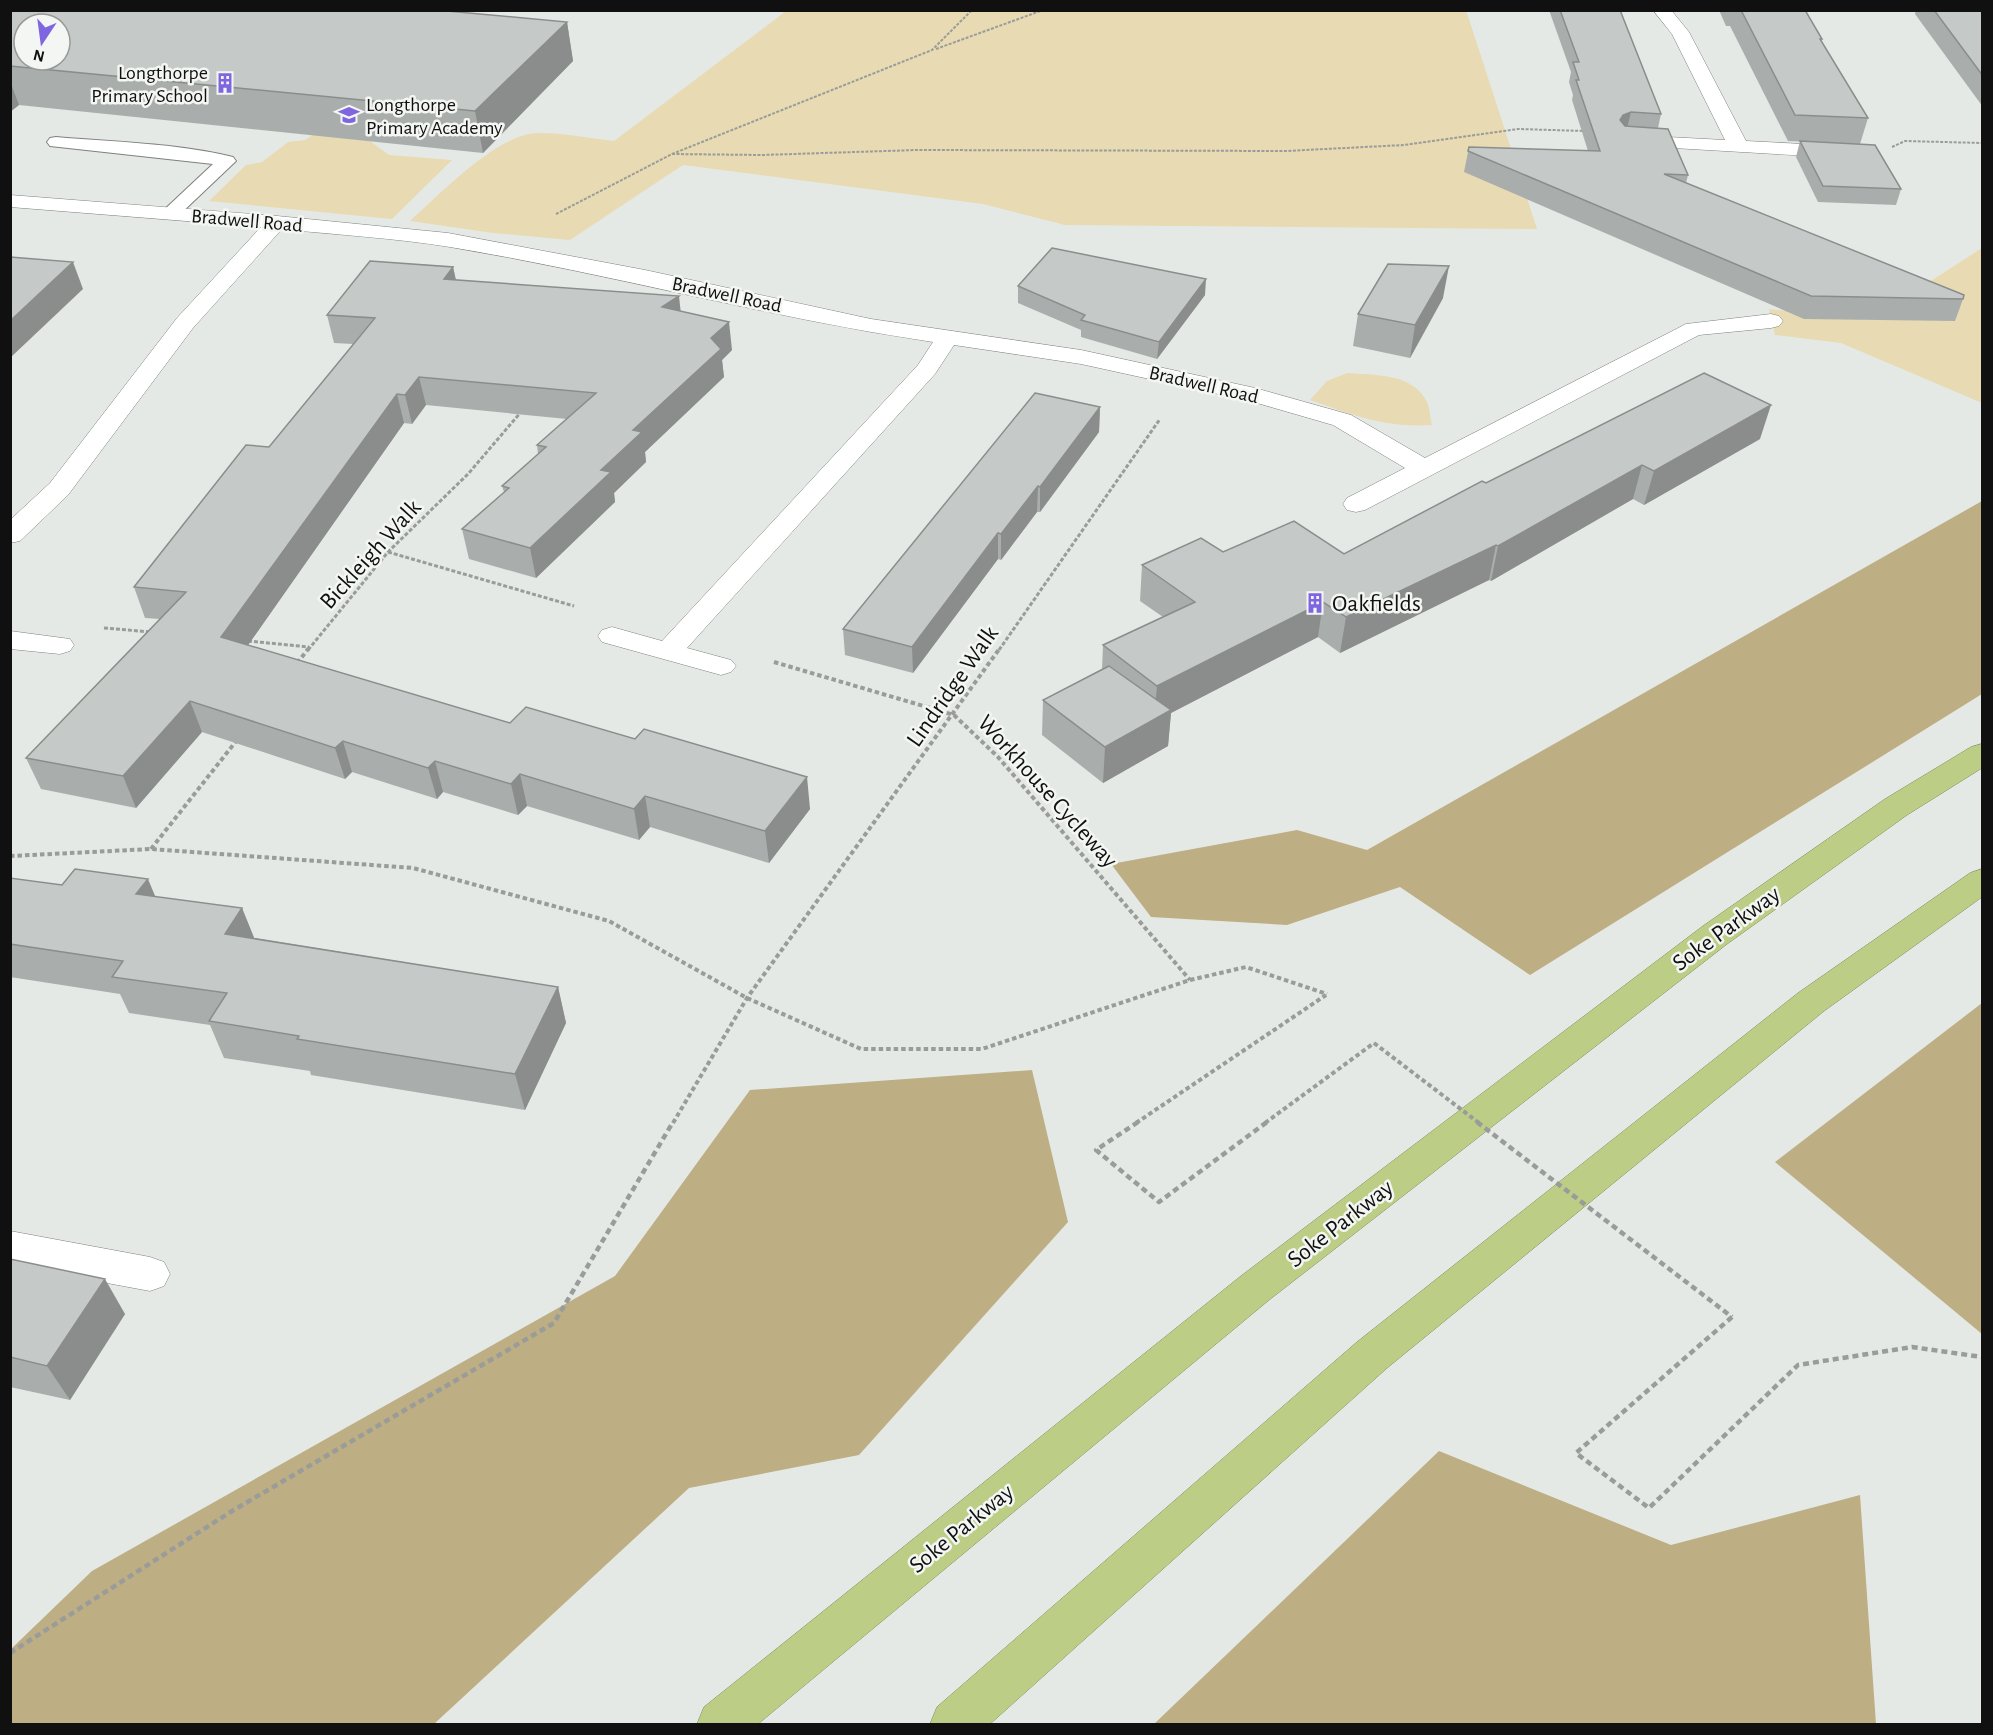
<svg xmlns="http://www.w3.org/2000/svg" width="1993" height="1735" viewBox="0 0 1993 1735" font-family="'Alegreya Sans',sans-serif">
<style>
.green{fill:#e8dab2}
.forest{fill:#bdae84}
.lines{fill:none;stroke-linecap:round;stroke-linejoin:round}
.lane-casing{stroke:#7e817f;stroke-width:2}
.street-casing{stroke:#7e817f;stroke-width:1}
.highway-casing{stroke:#7f8b5c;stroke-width:1}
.path-far3{stroke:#999c99;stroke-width:2;stroke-dasharray:3 1.5;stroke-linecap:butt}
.path-far2{stroke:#999c99;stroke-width:3;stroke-dasharray:4 2;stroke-linecap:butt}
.path-far1{stroke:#999c99;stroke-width:4;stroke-dasharray:4.5 3;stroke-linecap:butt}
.path{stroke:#999c99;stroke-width:4.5;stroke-dasharray:6 4;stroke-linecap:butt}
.lane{fill:#fff;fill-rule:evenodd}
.street{fill:#fff;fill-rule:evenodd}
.highway{fill:#bccd85;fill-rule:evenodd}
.path-bridge-far1{stroke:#999c99;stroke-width:4;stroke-dasharray:4.5 3;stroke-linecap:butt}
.path-bridge{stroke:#999c99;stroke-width:4.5;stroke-dasharray:6 4;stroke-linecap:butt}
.wall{fill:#a9aeac}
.shaded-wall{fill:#8a8d8c}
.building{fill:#c5cac8;stroke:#8a8d8c;stroke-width:1.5;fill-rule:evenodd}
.labels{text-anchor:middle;stroke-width:5;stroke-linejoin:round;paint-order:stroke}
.far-poi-label{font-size:20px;fill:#0f100f;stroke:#f3f6f3;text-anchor:end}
.far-street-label{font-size:20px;fill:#0f100f;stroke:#f3f6f3}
.street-label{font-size:24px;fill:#0f100f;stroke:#f3f6f3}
.poi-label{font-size:24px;fill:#0f100f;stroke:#f3f6f3;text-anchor:start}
</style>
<rect width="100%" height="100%" fill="#e5e9e5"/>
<!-- green -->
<g class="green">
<path d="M1466 10 1537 229 1065 225 983 204 683 165 570 240 493 233 410 221C440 194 498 133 539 133 564 133 589 138 614 141L786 11Z"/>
<path d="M344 122 389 155 452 160 392 219 209 201 246 165 262 162 288 142 305 140 329 124Z"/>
<path d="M1982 248V403L1841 343 1775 335 1769 309 1870 320Z"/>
<path d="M1347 373C1374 375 1413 373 1427 402 1430 409 1430 418 1432 425 1383 428 1354 415 1310 400L1327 381Z"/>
</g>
<!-- forest -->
<g class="forest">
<path d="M1982 501V694L1530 975 1400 887 1287 925 1151 917 1111 864 1297 830 1367 850Z"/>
<path d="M1982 1003V1334L1775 1162Z"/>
<path d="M1032 1070 1068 1222 859 1455 689 1488 434 1724H11V1649L92 1571 615 1276 750 1090Z"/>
<path d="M1439 1451 1671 1545 1860 1495 1876 1724H1154Z"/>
</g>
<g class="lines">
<!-- lane casing -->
<g class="lane-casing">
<path id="lane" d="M56 137C114 142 176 143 233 157L236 161 177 217H165L162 213 165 209 213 164 50 146 47 142 50 138Z"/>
</g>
<!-- street casing -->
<g class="street-casing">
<g id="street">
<path d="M1653 10H1671L1689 32 1746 141 1844 146 1851 148 1854 152 1851 156 1844 158 1622 145 1619 141 1622 137 1629 135 1725 140 1672 34Z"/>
<path d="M10 195 277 216 448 233 645 270 871 319 1081 350 1255 388 1351 415 1425 458 1686 324 1771 314 1779 316 1783 321 1779 326 1771 328 1699 335 1365 510 1356 512 1347 510 1343 504 1347 498 1405 468 1333 425 1250 401 1081 364 954 345 935 374 687 648 731 660 736 666 731 672 721 675 602 642 598 636 602 630 612 627 662 641 918 365 933 342C770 318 612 274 450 247 395 238 338 235 282 229L193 328 68 495 20 541 10 543V520L50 483 177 318 261 227 10 207Z"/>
<path d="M10 631 70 639 74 645 70 651 60 654 10 649Z"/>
<path d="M10 1231 150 1257 164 1262 170 1274 164 1286 150 1291 10 1265Z"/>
</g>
</g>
<!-- highway casing -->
<g class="highway-casing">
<g id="highway">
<path d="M1982 744V768L1907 815 1727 944 1269 1300 758 1724H697L704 1707 1241 1276 1703 926 1885 799 1971 747Z"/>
<path d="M1982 869V897L1824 1011 1387 1368 990 1724H930L937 1707 1357 1342 1798 993 1970 873Z"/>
</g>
</g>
<!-- path-far3 -->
<g class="path-far3">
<path d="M936 49 1043 10"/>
<path d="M1892 147 1905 141 1982 143"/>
<path d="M672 154 762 155 917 150 1286 151 1404 145 1518 129 1585 131"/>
<path d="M556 214 672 154 932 50 972 10"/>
</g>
<!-- path-far2 -->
<g class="path-far2">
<path d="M388 552 574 606"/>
<path d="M104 628 151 632"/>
<path d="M248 641 309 647"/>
<path d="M308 650 388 552 468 474 521 412"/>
<path d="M999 650 1160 419"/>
</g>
<!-- path-far1 -->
<g class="path-far1">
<path d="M774 662 954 715 998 757 1190 980"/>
<path d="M297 663 309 648"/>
<path d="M151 849 237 740"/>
<path d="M10 856 151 849 413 868 609 921 747 998 861 1049H982L1190 980 1246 967 1327 994"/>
<path d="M673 1123 747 998 1000 648"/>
<path d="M1136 1123 1326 995"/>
<path d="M1265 1123 1374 1043"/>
</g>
<!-- path -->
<g class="path">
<path d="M1138 1122 1096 1150 1159 1202 1267 1122"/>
<path d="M1732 1317 1576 1453 1649 1508 1798 1365 1912 1347 1982 1357"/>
<path d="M10 1653 232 1511 554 1323 673 1122"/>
</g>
<!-- lane -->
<use href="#lane" class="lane"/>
<!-- street -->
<use href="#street" class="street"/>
<!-- highway -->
<use href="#highway" class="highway"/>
<!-- path-bridge-far1 -->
<path class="path-bridge-far1" d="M1374 1043 1479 1123"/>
<!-- path-bridge -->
<path class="path-bridge" d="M1477 1122 1732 1317"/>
</g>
<!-- wall -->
<g class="wall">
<path d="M10 10 567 22 573 61 483 153 19 105 10 112Z"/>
<path d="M1549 10H1620L1661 114 1658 128 1688 175 1686 183 1963 299 1955 321 1804 319 1464 172 1469 147 1588 151 1572 100 1573 95 1569 82 1571 72Z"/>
<path d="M1719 10H1805L1822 39 1821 42 1868 118 1860 144 1788 141 1730 26H1726Z"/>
<path d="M1916 10H1983V107L1915 14Z"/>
<path d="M1800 141 1901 189 1896 205 1818 202 1796 157Z"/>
<path d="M453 267 456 280 681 311 732 350 722 360 724 377 645 452 646 462 614 493 615 502 536 578 469 559 462 529 504 492 502 486 538 454 537 445 567 419 426 405 412 424 404 423 248 645 510 723 810 809 769 863 650 827 639 840 527 806 518 815 443 792 437 799 352 772 345 779 202 732 136 808 41 789 26 758 160 619 145 618 134 587 269 447 353 344 334 343 327 315Z"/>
<path d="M1018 286 1205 295 1157 359 1081 337V330L1018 303Z"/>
<path d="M1443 298 1410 358 1353 346 1358 314Z"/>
<path d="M1100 407 1099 432 1040 512H1037L1001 560 998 559 913 673 845 655 843 629Z"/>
<path d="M1760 439 1644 505 1633 499 1491 581 1489 580 1340 653 1318 637 1171 713 1168 746 1103 783 1042 735 1043 700 1102 669 1103 645 1163 617 1140 601 1142 565 1223 552 1344 554 1486 483Z"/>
<path d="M10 878 62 885 242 908 254 938 558 987 566 1023 525 1110 311 1075 310 1071 224 1058 210 1025 129 1013 120 994 10 977Z"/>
<path d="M10 1259 125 1314 70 1400 10 1387Z"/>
</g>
<!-- shaded-wall -->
<g class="shaded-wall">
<path d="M567 22 573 61 483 153 475 111Z"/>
<path d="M10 81 19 105 10 112Z"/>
<path d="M1631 112 1626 133 1620 120 1623 115Z"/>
<path d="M73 262 83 289 10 358V321Z"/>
<path d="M1449 266 1443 298 1410 358 1415 325Z"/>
<path d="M453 267 459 295 444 279Z"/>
<path d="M1206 279 1205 295 1157 359 1159 342Z"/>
<path d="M679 296 682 324 662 307Z"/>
<path d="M729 322 732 350 722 360 724 377 645 452 646 462 614 493 615 502 536 578 530 548 601 470 633 430 711 338Z"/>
<path d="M419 377 426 405 412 424 405 395Z"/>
<path d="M397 394 404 423 232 668 221 637Z"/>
<path d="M1771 405 1760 439 1644 505 1654 471Z"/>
<path d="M1100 407 1099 432 1040 512V487Z"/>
<path d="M1642 465 1633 499 1491 581 1498 546Z"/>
<path d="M1038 486 1037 512 1001 560V534Z"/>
<path d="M998 533V559L913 673 912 647Z"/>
<path d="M1496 545 1489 580 1340 653 1346 617Z"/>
<path d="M1323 602 1318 637 1171 713 1168 746 1103 783 1105 747 1154 720 1157 686Z"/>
<path d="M190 701 202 732 136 808 123 776Z"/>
<path d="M343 741 352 772 345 779 335 748Z"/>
<path d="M435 761 443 792 437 799 428 768Z"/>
<path d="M520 774 527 806 518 815 511 784Z"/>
<path d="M807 777 810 809 769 863 765 831Z"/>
<path d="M645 796 650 827 639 840 634 809Z"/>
<path d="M148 879 163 915 136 894Z"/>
<path d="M242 908 257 945 225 934Z"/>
<path d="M558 987 566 1023 525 1110 515 1074Z"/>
<path d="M105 1279 125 1314 70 1400 47 1366Z"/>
</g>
<!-- building -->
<g class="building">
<path d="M10 10H436L567 22 475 111 10 66ZM24 24H60V60H24Z"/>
<path d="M1560 10H1620L1661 114 1631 112 1623 115 1620 120 1625 126 1668 129 1688 175 1664 174 1964 295 1963 299 1811 296 1468 151 1469 147 1600 151 1576 80H1579L1573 62H1579Z"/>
<path d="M1741 10H1805L1822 39H1820L1868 118 1795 115Z"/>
<path d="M1934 10H1983V76Z"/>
<path d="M1800 141 1875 145 1901 189 1823 186Z"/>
<path d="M1052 248 1206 279 1159 342 1081 320 1085 315 1018 286Z"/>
<path d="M10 257 73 262 10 321Z"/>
<path d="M370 261 453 267 444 279 679 296 662 307 729 322 711 338 721 349 633 430 642 432 601 470 611 472 530 548 462 529 509 488 502 486 546 447 537 445 596 393 419 377 405 395 397 394 221 637 510 723 526 707 635 739 644 729 807 777 765 831 645 796 634 809 520 774 511 784 435 761 428 768 343 741 335 748 190 701 123 776 26 758 186 592 134 587 246 445 269 447 375 318 327 315Z"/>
<path d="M1388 264 1449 266 1415 325 1358 314Z"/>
<path d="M1704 373 1771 405 1654 471 1642 465 1498 546 1496 545 1346 617 1323 602 1157 686 1103 645 1195 602 1142 565 1201 538 1223 552 1294 521 1344 554 1482 481 1486 483Z"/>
<path d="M1035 393 1100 407 1040 487 1038 486 1001 534 998 533 912 647 843 629Z"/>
<path d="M1109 666 1171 710 1105 747 1043 700Z"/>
<path d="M75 869 148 879 136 894 242 908 225 934 558 987 515 1074 297 1039 299 1036 209 1021 227 993 112 977 123 961 10 944V878L62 885Z"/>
<path d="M10 1259 105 1279 47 1366 10 1357Z"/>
</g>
<!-- icons -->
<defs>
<g id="building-bare" transform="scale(1.62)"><path d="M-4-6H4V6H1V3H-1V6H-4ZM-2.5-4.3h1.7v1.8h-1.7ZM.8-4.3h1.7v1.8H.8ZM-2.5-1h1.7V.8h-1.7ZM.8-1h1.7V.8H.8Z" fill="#8065e0" stroke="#f3f6f3" stroke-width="2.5" paint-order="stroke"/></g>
<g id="school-bare" transform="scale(1.62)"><path d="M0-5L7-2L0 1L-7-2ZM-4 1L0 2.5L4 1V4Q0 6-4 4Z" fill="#8065e0" stroke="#f3f6f3" stroke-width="2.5" paint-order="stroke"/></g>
</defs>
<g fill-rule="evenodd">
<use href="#building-bare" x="225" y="83"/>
<use href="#school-bare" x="349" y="115"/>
<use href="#building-bare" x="1315" y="603"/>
</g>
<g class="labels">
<!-- far-poi labels -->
<g class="far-poi-label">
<text x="208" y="79">Longthorpe<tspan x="208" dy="23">Primary School</tspan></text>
<text x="366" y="111" text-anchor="start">Longthorpe<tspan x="366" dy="23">Primary Academy</tspan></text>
</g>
<!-- far-street labels -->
<g class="far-street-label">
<text transform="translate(247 220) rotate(5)" y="7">Bradwell Road</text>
<text transform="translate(727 294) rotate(12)" y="7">Bradwell Road</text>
<text transform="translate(1204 384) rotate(13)" y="7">Bradwell Road</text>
</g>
<!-- street labels -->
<g class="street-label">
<text transform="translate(370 554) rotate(-48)" y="8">Bickleigh Walk</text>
<text transform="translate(952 686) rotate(-55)" y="8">Lindridge Walk</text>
<text transform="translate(1048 791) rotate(48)" y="8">Workhouse Cycleway</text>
<text transform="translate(1726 928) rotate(-36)" y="8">Soke Parkway</text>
<text transform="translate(1340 1223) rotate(-38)" y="8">Soke Parkway</text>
<text transform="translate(961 1528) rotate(-39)" y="8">Soke Parkway</text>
</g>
<!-- poi labels -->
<g class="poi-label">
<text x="1332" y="611">Oakfields</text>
</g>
</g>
<!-- border -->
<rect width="1993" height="1735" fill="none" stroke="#0f100f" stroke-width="24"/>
<!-- north arrow -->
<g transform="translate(42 42) rotate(193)"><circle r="28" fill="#f3f6f3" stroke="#989a98" stroke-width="1.5"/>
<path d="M0-4.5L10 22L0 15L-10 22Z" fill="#8065e0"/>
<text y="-9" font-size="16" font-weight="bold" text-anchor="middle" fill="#0f100f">N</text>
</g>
</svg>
